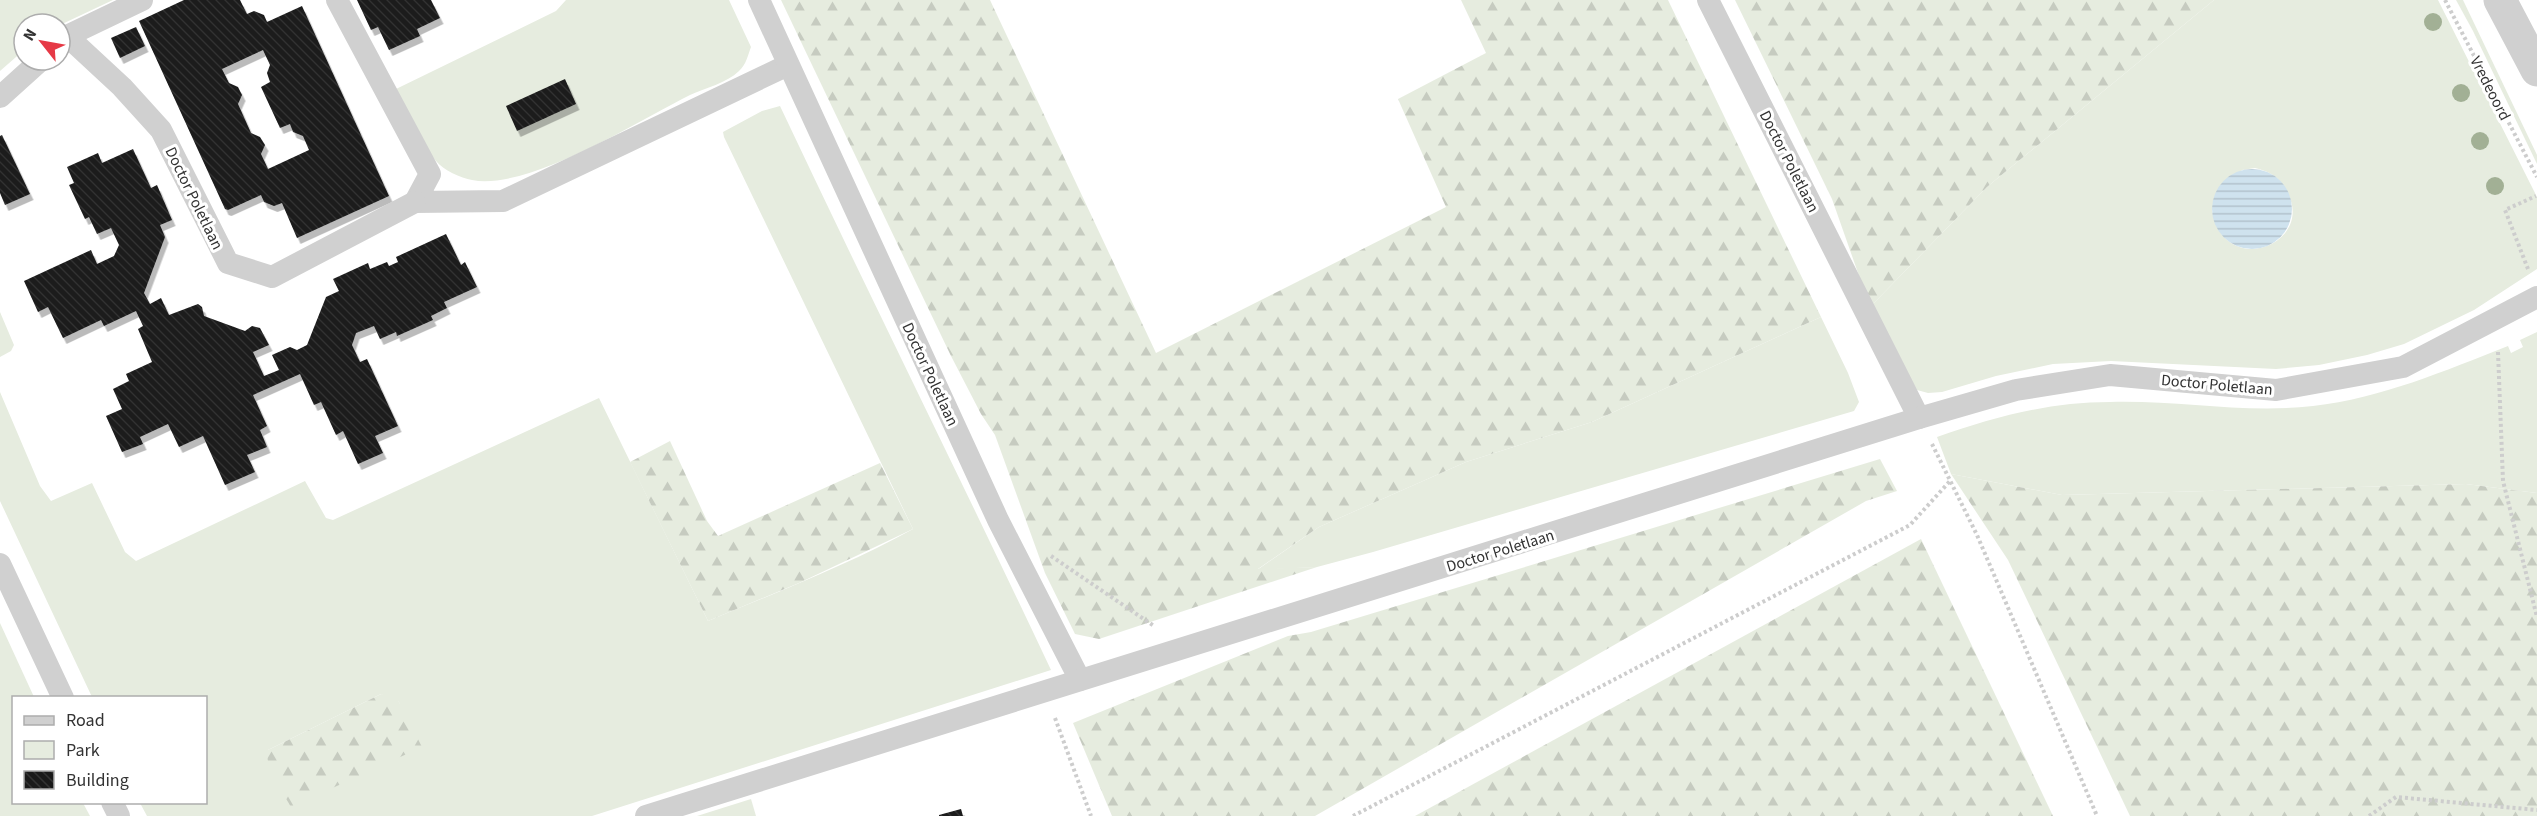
<svg xmlns="http://www.w3.org/2000/svg" width="2537" height="816" viewBox="0 0 2537 816" font-family="'Source Sans 3',sans-serif">
<style>
.green{fill:#e6ecdf;fill-rule:evenodd}
.forest{fill:url(#forest-firs)}
.water{fill:url(#water-rules)}
.building{fill:url(#building-back-hatch);fill-rule:evenodd;filter:url(#shadow)}
.lines{fill:none;stroke-linecap:round;stroke-linejoin:round}
.path{stroke:#cdcdcd;stroke-width:4;stroke-dasharray:3 3;stroke-linecap:butt}
.service{stroke:#d0d0d0;stroke-width:22}
.tertiary{stroke:#d0d0d0;stroke-width:33}
.tree{fill:#a2b095}
.labels{text-anchor:middle;stroke-width:6;stroke-linejoin:round;paint-order:stroke}
.street-label{font-size:16px;fill:#333;stroke:#fff}
</style>
<defs>
<pattern id="forest-firs" width="22" height="20" patternUnits="userSpaceOnUse" patternTransform="scale(1.5)"><rect width="22" height="20" fill="#e6ecdf"/><path d="M5 1l3.5 6h-7zM16 11l3.5 6h-7z" fill="#c6cbc0"/></pattern>
<pattern id="water-rules" width="6" height="5" patternUnits="userSpaceOnUse" patternTransform="scale(1.5)"><rect width="6" height="5" fill="#cfe2ee"/><path d="M0 2.5h6" fill="none" stroke="#b2c2cd"/></pattern>
<pattern id="building-back-hatch" width="6" height="6" patternUnits="userSpaceOnUse" patternTransform="scale(1.5)"><rect width="6" height="6" fill="#1a1a1a"/><path d="M-1 5l2 2M0 0l6 6M5-1l2 2" fill="none" stroke="#333"/></pattern>
<filter id="shadow"><feDropShadow dx="3.5" dy="6" stdDeviation="0" flood-color="#0004"/></filter>
</defs>
<rect width="100%" height="100%" fill="#fff"/>
<!-- green -->
<g class="green">
<path d="M0 0H113L60 25 24 24V50L0 71Z"/>
<path d="M566 0H729L751 47C748 55 746 65 739 71 727 83 705 88 690 95 638 121 528 191 472 180 461 178 443 170 436 161 420 142 408 112 396 89L556 11Z"/>
<path d="M2214 0H2438L2537 197V269L2474 310 2404 344 2367 355 2319 365 2276 369 2111 361 2053 364 1996 376 1942 392 1928 393 1917 390 1870 307 1987 187ZM2255 168C2271 172 2279 177 2287 192 2316 243 2225 281 2212 210L2242 170Z"/>
<path d="M2456 0H2463L2537 155V164L2473 31Z"/>
<path d="M780 106C869 295 962 481 1051 670L592 816H147L140 803 206 802V698L92 697 0 501V392L40 486 51 501 92 483 125 552 136 561 305 481 326 518 333 520 599 398 708 621C777 592 848 565 913 529L724 137 723 132 762 111ZM381 694 399 702 402 712 268 750Z"/>
<path d="M0 312 14 345 11 351 0 357Z"/>
<path d="M1821 317 1848 373 1859 402 1854 411 1373 552 1317 567 1257 570 1319 527 1466 462 1592 422Z"/>
<path d="M2537 332V493L2466 484 2062 495 1951 474 1937 437C1994 417 2049 402 2110 402 2178 400 2245 414 2313 406 2382 398 2444 371 2508 346L2511 353 2523 347 2520 340Z"/>
<path d="M0 623 34 697 14 698V802L83 803 90 816H0Z"/>
<path d="M751 799 756 816H697Z"/>
</g>
<!-- forest -->
<g class="forest">
<path d="M781 0H990L1156 353 1446 207 1398 99 1486 53 1461 0H1668L1821 317 1592 422 1466 462 1319 527 1258 569 1317 567 1099 639 1075 634 1045 573 995 435 981 414 951 356Z"/>
<path d="M1735 0H2214L1987 187 1870 307 1832 199Z"/>
<path d="M670 441 707 521 718 536 880 463 913 529 799 583 708 621 630 462Z"/>
<path d="M1880 459 1897 491 1866 501 1315 816H1112L1073 723 1288 636 1311 632Z"/>
<path d="M1951 474 2062 495 2466 484 2537 493V816H2130L2008 560Z"/>
<path d="M1921 539 2053 816H1415Z"/>
<path d="M381 694 393 696 399 702 422 747 291 807C284 794 263 764 268 750Z"/>
</g>
<!-- water -->
<circle class="water" cx="2252" cy="209" r="40"/>
<!-- building -->
<g class="building">
<path d="M184 0H240L247 14 254 11 264 15 267 22 302 6 389 196 297 238 282 203 274 206 264 202 261 195 228 210 225 209 139 21ZM263 50 270 65 267 73 270 82 261 87 280 128 290 124 293 132 303 136 309 150 268 169 261 154 265 145 260 137 251 133 238 104 242 95 238 87 229 83 222 69Z"/>
<path d="M357 0H431L440 18 417 29 420 36 389 50 378 27 371 30Z"/>
<path d="M136 27 145 46 120 58 111 38Z"/>
<path d="M565 79 576 104 517 131 506 106Z"/>
<path d="M2 135 30 194 5 205 0 193V136Z"/>
<path d="M133 149 151 188 157 185 172 220 160 225 165 237 144 293 150 304 161 298 169 315 198 304 202 307 204 316 245 331 252 326 260 328 269 345 253 352 264 376 279 370 272 355 290 347 297 350 307 345 326 297 339 291 333 279 368 263 370 269 387 262 389 266 398 262 396 257 446 234 461 265 465 262 477 287 444 302 447 308 431 316 433 320 397 336 396 332 380 339 374 326 356 333 352 345 360 362 367 359 398 426 375 436 383 453 358 464 343 431 336 435 321 402 314 405 300 374 253 395 267 426 260 430 267 447 247 455 255 472 225 485 203 436 179 447 168 424 140 437 143 444 122 452 106 416 122 409 113 389 129 381 126 374 152 362 138 329 143 326 136 311 104 326 101 320 63 338 48 307 38 312 24 281 91 250 97 264 114 256 119 245 111 228 97 234 89 217 85 219 69 185 74 183 67 167 98 153 102 163Z"/>
<path d="M961 809 963 816H939V815Z"/>
</g>
<g class="lines">
<!-- path -->
<g class="path">
<path d="M2445 0 2537 177"/>
<path d="M2528 269 2505 210 2536 196"/>
<path d="M2498 352 2503 481 2537 617"/>
<path d="M1932 444 1977 535 2097 816"/>
<path d="M1051 556 1154 626"/>
<path d="M1055 718 1091 816"/>
<path d="M1353 816 1910 525 1950 481"/>
<path d="M2369 816 2396 797 2537 810"/>
</g>
<!-- service -->
<g class="service">
<path d="M337 0 430 174 415 202 503 201 788 65"/>
<path d="M759 0 998 520 1080 680"/>
<path d="M1708 0 1919 418"/>
<path d="M67 36 122 87 161 130 228 263 272 277 415 202"/>
<path d="M60 43 67 36 142 0"/>
<path d="M0 97 41 60"/>
<path d="M0 564 63 698"/>
<path d="M112 802 119 816"/>
<path d="M646 816 1919 418 2016 390 2110 375 2276 390 2403 367 2537 297"/>
</g>
<!-- tertiary -->
<path class="tertiary" d="M2500 0 2537 70"/>
</g>
<!-- trees -->
<g class="tree">
<circle cx="2433" cy="22" r="9"/>
<circle cx="2461" cy="93" r="9"/>
<circle cx="2480" cy="141" r="9"/>
<circle cx="2495" cy="186" r="9"/>
</g>
<g class="labels">
<!-- street labels -->
<g class="street-label">
<text transform="translate(2491 88) rotate(63)" y="6">Vredeoord</text>
<text transform="translate(1790 161) rotate(63)" y="6">Doctor Poletlaan</text>
<text transform="translate(195 198) rotate(64)" y="6">Doctor Poletlaan</text>
<text transform="translate(931 374) rotate(65)" y="6">Doctor Poletlaan</text>
<text transform="translate(2217 384) rotate(5)" y="6">Doctor Poletlaan</text>
<text transform="translate(1500 550) rotate(-17)" y="6">Doctor Poletlaan</text>
</g>
</g>
<!-- legend -->
<rect x="12" y="696" width="195" height="108" fill="#ffffff" stroke="#adadad" stroke-width="1.5"/>
<rect x="24" y="716" width="30" height="9" fill="#d0d0d0" stroke="#adadad" stroke-width="1.5"/>
<text x="66" y="726" font-size="18" fill="#333333">Road</text>
<rect x="24" y="741" width="30" height="18" fill="#e6ecdf" stroke="#adadad" stroke-width="1.5"/>
<text x="66" y="756" font-size="18" fill="#333333">Park</text>
<rect x="24" y="771" width="30" height="18" fill="url(#building-back-hatch)" stroke="#adadad" stroke-width="1.5"/>
<text x="66" y="786" font-size="18" fill="#333333">Building</text>
<!-- north arrow -->
<g transform="translate(42 42) rotate(301)"><circle r="28" fill="#ffffff" stroke="#adadad" stroke-width="1.5"/>
<path d="M0-4.5L10 22L0 15L-10 22Z" fill="#e63946"/>
<text y="-9" font-size="16" font-weight="bold" text-anchor="middle" fill="#333333">N</text>
</g>
</svg>
